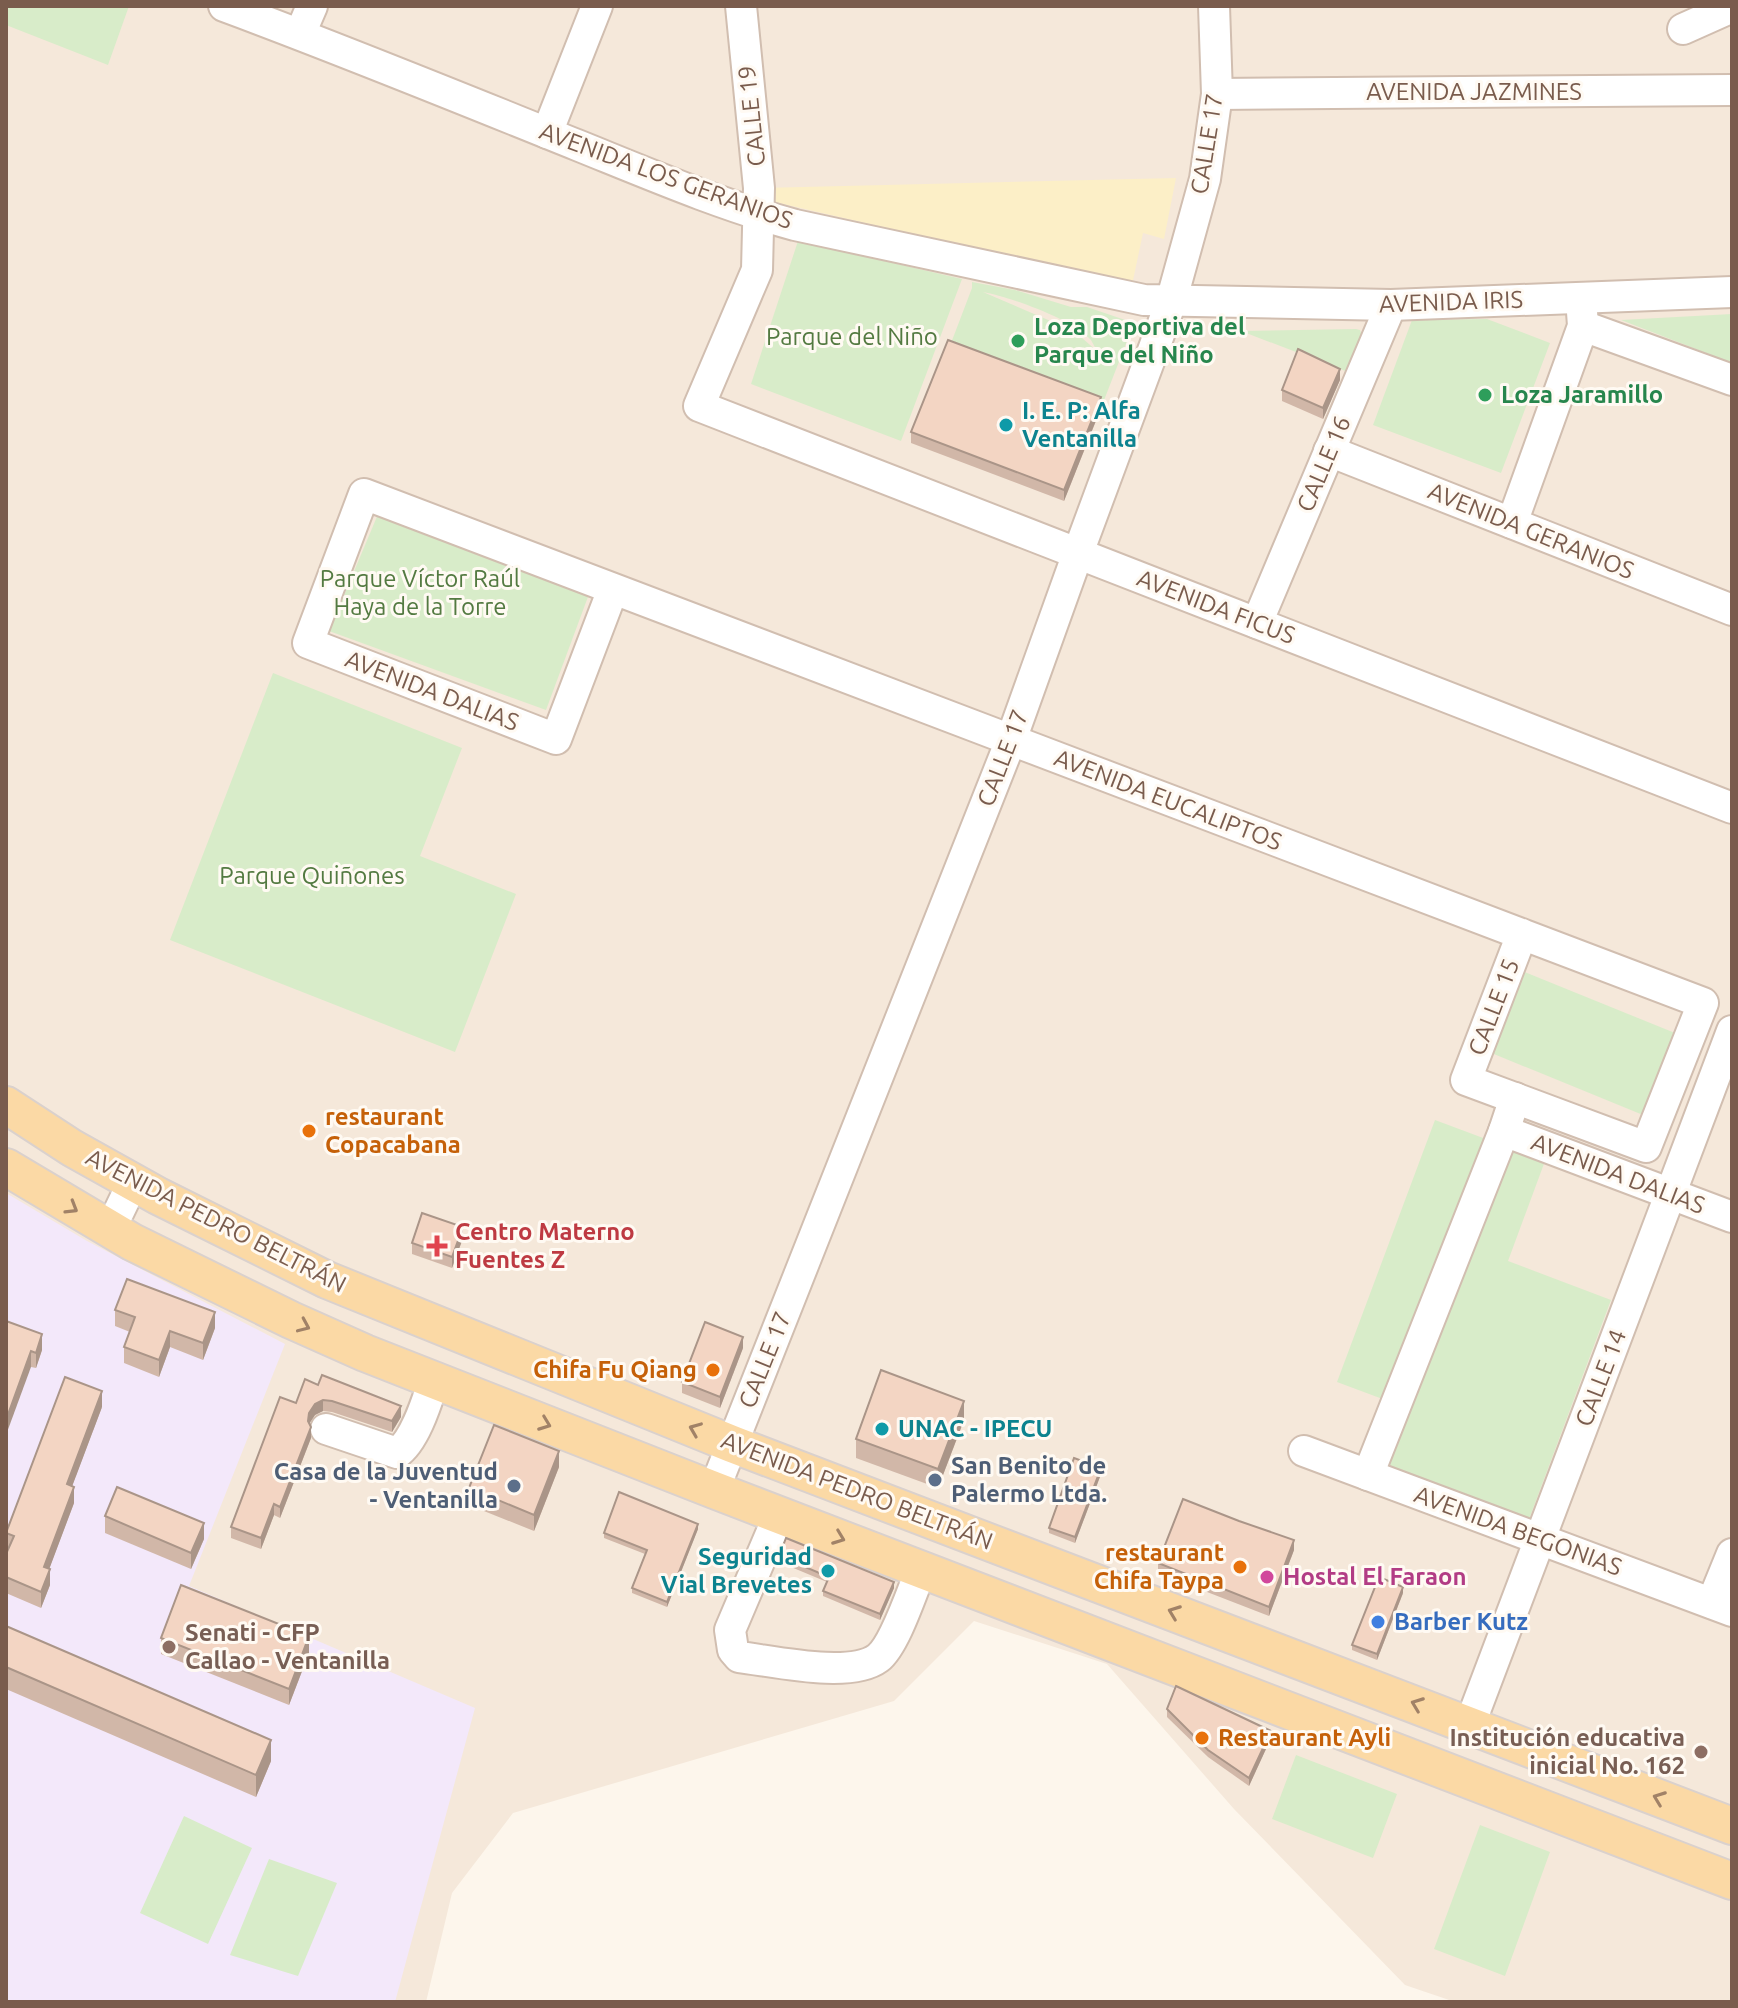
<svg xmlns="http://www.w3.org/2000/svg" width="1738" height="2008" viewBox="0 0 1738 2008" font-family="Ubuntu,sans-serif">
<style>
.residential{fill:#f5e8da}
.education{fill:#f3e8fa}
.green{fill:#d8ecc9;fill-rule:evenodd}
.sand{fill:#fcefc7}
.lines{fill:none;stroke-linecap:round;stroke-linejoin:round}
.minor-casing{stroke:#d1beb0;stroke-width:34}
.major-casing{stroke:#dad1cd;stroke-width:40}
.minor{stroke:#fff;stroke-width:30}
.major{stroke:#fbd9a5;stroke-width:36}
.wall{fill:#d1b7a8}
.shaded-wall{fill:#aa9588}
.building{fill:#f3d5c3;stroke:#aa9588;stroke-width:2}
.oneway{stroke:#a18267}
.leisure-dot{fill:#2e9e5b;stroke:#fffaf3;stroke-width:3}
.culture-dot{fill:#0f9aa8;stroke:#fffaf3;stroke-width:3}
.food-dot{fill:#e8710a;stroke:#fffaf3;stroke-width:3}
.health-dot{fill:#e0444e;stroke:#fffaf3;stroke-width:3}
.service-dot{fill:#5c6f8a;stroke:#fffaf3;stroke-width:3}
.hotel-dot{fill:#d1479c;stroke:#fffaf3;stroke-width:3}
.shop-dot{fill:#3f7fe0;stroke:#fffaf3;stroke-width:3}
.education-dot{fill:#8d6e63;stroke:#fffaf3;stroke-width:3}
.labels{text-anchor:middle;stroke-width:6;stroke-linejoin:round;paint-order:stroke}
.street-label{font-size:24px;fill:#7a5c4d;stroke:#fffaf3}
.leisure-label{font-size:24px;font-weight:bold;fill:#27864d;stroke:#fffaf3;text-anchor:start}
.park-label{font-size:24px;fill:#537a41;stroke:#fffaf3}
.culture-label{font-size:24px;font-weight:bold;fill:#0d838f;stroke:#fffaf3;text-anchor:start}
.food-label{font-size:24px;font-weight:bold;fill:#c56008;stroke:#fffaf3;text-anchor:start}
.health-label{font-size:24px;font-weight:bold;fill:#be3a42;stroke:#fffaf3;text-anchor:start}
.service-label{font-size:24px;font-weight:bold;fill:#4e5e75;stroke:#fffaf3;text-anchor:start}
.hotel-label{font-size:24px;font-weight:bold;fill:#b23c85;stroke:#fffaf3;text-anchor:start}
.shop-label{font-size:24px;font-weight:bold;fill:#366cbe;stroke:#fffaf3;text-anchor:start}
.education-label{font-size:24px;font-weight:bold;fill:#785e54;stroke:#fffaf3;text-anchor:start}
</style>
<rect width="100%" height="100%" fill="#fdf6ec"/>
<!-- residential -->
<path class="residential" d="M6 6H1732V2002H1455L1405 1985 1234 1809 1107 1664 974 1621 894 1701 513 1813 452 1893 426 2002H6Z"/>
<!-- education -->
<path class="education" d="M6 1193 87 1241 285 1344 189 1586 475 1708 395 2002H6Z"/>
<!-- green -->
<g class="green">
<path d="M6 6H129L108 65 6 25Z"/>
<path d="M798 241 962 279 901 441 751 384Z"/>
<path d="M972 282 1015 290 1071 307H1087L1134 323 1101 408 948 351 972 288ZM983 292C1010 297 1072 319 1091 340 1092 342 1096 349 1097 351L1074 331Z"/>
<path d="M1732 314V363L1621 320Z"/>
<path d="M1487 319 1550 343 1501 473 1373 425 1412 320Z"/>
<path d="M1356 329 1360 330 1362 336 1348 372 1241 331Z"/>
<path d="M381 507 592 586 546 710 329 631Z"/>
<path d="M273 673 462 748 420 856 516 894 455 1052 170 940Z"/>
<path d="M1522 971 1675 1033 1643 1115 1489 1052Z"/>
<path d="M1435 1120 1545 1161 1508 1261 1611 1300 1528 1522 1382 1467 1404 1407 1337 1382Z"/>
<path d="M1296 1755 1397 1794 1373 1858 1272 1819Z"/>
<path d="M184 1816 252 1848 208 1944 140 1913Z"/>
<path d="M1480 1825 1550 1852 1505 1976 1434 1949Z"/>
<path d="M269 1859 337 1883 298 1976 230 1955Z"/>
</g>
<!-- sand -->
<path class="sand" d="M1176 178 1164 239 1143 233 1132 285 766 200 759 188Z"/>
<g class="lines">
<!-- minor casing -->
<g class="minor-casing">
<g id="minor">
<path d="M224 6C343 50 460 98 577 145 649 174 721 205 795 225L1144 300 1391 305 1732 292"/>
<path d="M741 6 759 188 757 270 699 406 1732 808"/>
<path d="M1683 29 1730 8"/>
<path d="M300 34 312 6"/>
<path d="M1217 94 1732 90"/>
<path d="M547 133 597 6"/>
<path d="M1583 326 1732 380"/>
<path d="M1329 451 1732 610"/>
<path d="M1512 523 1583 326 1581 298"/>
<path d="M613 589 556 739 308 643 364 494 1703 1003 1646 1147 1466 1080 1522 934"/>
<path d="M1257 623 1391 305"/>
<path d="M1504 1131 1732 1217"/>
<path d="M110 1230 133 1182"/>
<path d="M326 1429 397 1453C415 1441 427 1401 434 1380"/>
<path d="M1304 1451 1732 1611"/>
<path d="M1368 1475 1504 1131 1515 1098"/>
<path d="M714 1490 1011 740 1078 553 1171 302 1205 179 1217 94 1214 6"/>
<path d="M779 1515 730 1630 733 1650 739 1657C773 1661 850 1679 878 1658 895 1645 912 1591 921 1570"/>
<path d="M1712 1603 1732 1554"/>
<path d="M1470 1724 1732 1031"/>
</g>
</g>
<!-- major casing -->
<g class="major-casing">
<g id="major">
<path d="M6 1105 72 1148 158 1196 327 1280 732 1444 1732 1826"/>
<path d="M6 1167 132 1242 291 1320 365 1353 714 1490 1732 1881"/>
</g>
</g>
<!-- minor -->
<use href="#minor" class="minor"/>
<!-- major -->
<use href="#major" class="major"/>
</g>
<!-- wall -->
<g class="wall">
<path d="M1340 380 1323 419 1282 401V390Z"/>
<path d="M1101 408 1064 501 911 443V432Z"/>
<path d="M463 1238 452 1268 412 1254V1243Z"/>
<path d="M115 1310 215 1328 203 1360 170 1347 159 1377 124 1363V1347L130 1332 115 1326Z"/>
<path d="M6 1321 42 1350 36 1368 31 1367Z"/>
<path d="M743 1348 720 1408 682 1393V1382Z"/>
<path d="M318 1385 401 1417 392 1432 332 1412 323 1411 315 1415 309 1423 311 1438 280 1518 274 1515 261 1549 231 1538V1527L296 1403Z"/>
<path d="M102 1407 72 1486 74 1503 49 1569 50 1585 41 1608 6 1593V1554L8 1550 6 1549V1533Z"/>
<path d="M964 1420 938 1488 856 1458V1439Z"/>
<path d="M559 1467 534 1531 469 1505V1488Z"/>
<path d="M1101 1474 1075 1543 1049 1533V1528Z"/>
<path d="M105 1516 204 1539 191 1569 105 1533Z"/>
<path d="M698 1529 667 1607 632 1593V1588L645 1554 604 1538V1533Z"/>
<path d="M1294 1550 1269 1616 1158 1573V1563Z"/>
<path d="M779 1556 894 1588 880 1620 823 1596V1591L827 1582 779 1562Z"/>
<path d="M1403 1593 1377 1660 1352 1650V1645Z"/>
<path d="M6 1626 271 1761 256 1797 6 1689Z"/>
<path d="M161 1638 309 1653 289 1705 161 1654Z"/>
<path d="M1167 1709 1271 1738 1249 1786 1208 1757 1167 1717Z"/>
</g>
<!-- shaded-wall -->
<g class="shaded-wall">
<path d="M1340 369V380L1323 419V408Z"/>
<path d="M1101 397V408L1064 501V490Z"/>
<path d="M463 1227V1238L452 1268V1257Z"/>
<path d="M8 1240V1257L6 1262V1245Z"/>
<path d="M215 1312V1328L203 1360V1343Z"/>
<path d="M170 1331V1347L159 1377V1360Z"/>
<path d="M42 1334V1350L36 1368V1353Z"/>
<path d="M743 1337V1348L720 1408V1397Z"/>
<path d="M31 1351V1367L6 1435V1420Z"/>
<path d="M102 1391V1407L67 1500V1484Z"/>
<path d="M323 1400V1411L315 1415 309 1424V1413L315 1404Z"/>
<path d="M964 1401V1420L938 1488V1469Z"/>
<path d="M401 1406V1417L392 1432V1421Z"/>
<path d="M311 1427V1438L280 1518V1507Z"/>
<path d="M559 1451V1467L534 1531V1515Z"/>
<path d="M1101 1468V1474L1075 1543V1537Z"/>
<path d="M74 1487V1503L44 1583V1567Z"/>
<path d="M274 1504V1515L261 1549V1538Z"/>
<path d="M204 1523V1539L191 1569V1553Z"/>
<path d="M698 1524V1529L667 1607V1602Z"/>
<path d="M1294 1540V1550L1269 1616V1607Z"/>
<path d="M50 1569V1585L41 1608V1592Z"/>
<path d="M894 1582V1588L880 1620V1614Z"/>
<path d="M1403 1587V1593L1377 1660V1654Z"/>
<path d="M309 1636V1653L289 1705V1689Z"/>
<path d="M1271 1731V1738L1249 1786V1778Z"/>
<path d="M271 1740V1761L256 1797V1775Z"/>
</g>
<!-- building -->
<g class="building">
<path d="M948 340 1101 397 1064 490 911 432Z"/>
<path d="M1298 349 1340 369 1323 408 1282 390Z"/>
<path d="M422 1213 463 1227 452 1257 412 1243Z"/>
<path d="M127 1279 215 1312 203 1343 170 1331 159 1360 124 1347 135 1317 115 1310Z"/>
<path d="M6 1321 42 1334 36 1353 31 1351 6 1420Z"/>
<path d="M705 1322 743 1337 720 1397 682 1382Z"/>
<path d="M881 1370 964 1401 938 1469 856 1439Z"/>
<path d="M322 1375 401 1406 392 1421 332 1401 323 1400 315 1404 309 1413 308 1421 311 1427 280 1507 274 1504 261 1538 231 1527 280 1397 296 1403 305 1379 318 1385Z"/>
<path d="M65 1377 102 1391 67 1484 74 1487 44 1567 50 1569 41 1592 6 1577V1554L14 1536 6 1533Z"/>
<path d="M494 1425 559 1451 534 1515 469 1488Z"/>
<path d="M1074 1458 1101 1468 1075 1537 1049 1528Z"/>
<path d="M117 1487 204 1523 191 1553 105 1516Z"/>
<path d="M619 1492 698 1524 667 1602 632 1588 647 1550 604 1533Z"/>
<path d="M1183 1499 1239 1521 1294 1540 1269 1607 1158 1563Z"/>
<path d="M786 1538 894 1582 880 1614 823 1591 829 1577 779 1556Z"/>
<path d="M1379 1577 1403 1587 1377 1654 1352 1645Z"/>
<path d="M181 1585 309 1636 289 1689 161 1638Z"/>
<path d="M6 1626 271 1740 256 1775 6 1667Z"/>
<path d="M1176 1686 1271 1731 1249 1778 1208 1750 1167 1709Z"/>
</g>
<!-- one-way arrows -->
<defs><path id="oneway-chevron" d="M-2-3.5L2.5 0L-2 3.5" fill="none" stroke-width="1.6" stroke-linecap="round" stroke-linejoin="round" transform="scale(2)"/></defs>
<g class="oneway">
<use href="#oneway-chevron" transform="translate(72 1208) rotate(31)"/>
<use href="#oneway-chevron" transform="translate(304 1326) rotate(24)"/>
<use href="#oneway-chevron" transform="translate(545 1424) rotate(21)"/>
<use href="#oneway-chevron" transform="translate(695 1429) rotate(-158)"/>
<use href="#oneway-chevron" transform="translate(839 1538) rotate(21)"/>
<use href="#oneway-chevron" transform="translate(1174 1612) rotate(-159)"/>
<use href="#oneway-chevron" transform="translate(1417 1704) rotate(-159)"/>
<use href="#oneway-chevron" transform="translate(1659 1798) rotate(-159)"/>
</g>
<!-- markers -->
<g class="leisure-dot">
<circle cx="1018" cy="341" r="8"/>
<circle cx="1485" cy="395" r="8"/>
</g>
<g class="culture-dot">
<circle cx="1006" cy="425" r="8"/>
<circle cx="882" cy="1429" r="8"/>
<circle cx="828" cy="1571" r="8"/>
</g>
<g class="food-dot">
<circle cx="309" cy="1131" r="8"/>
<circle cx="713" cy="1370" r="8"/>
<circle cx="1240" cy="1567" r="8"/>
<circle cx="1202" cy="1738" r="8"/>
</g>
<path class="health-dot" d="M433 1234h8v8h8v8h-8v8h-8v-8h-8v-8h8z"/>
<g class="service-dot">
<circle cx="935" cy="1480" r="8"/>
<circle cx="514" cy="1486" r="8"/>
</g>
<circle class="hotel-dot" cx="1267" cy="1577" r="8"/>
<circle class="shop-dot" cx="1378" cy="1622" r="8"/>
<g class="education-dot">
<circle cx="169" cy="1647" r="8"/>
<circle cx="1701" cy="1752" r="8"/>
</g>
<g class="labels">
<!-- street labels -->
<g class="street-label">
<text x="1474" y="100">AVENIDA JAZMINES</text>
<text transform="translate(752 116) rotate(-96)" y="8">CALLE 19</text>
<text transform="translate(1207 144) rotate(-81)" y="8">CALLE 17</text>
<text transform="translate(666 176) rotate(20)" y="8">AVENIDA LOS GERANIOS</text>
<text transform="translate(1451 302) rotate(-2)" y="8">AVENIDA IRIS</text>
<text transform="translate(1324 464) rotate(-67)" y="8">CALLE 16</text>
<text transform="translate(1531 531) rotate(22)" y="8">AVENIDA GERANIOS</text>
<text transform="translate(1216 607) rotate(21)" y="8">AVENIDA FICUS</text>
<text transform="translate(432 691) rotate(21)" y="8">AVENIDA DALIAS</text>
<text transform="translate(1003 758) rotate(-69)" y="8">CALLE 17</text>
<text transform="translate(1168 800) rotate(21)" y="8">AVENIDA EUCALIPTOS</text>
<text transform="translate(1494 1007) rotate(-69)" y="8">CALLE 15</text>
<text transform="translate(1618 1174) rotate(21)" y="8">AVENIDA DALIAS</text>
<text transform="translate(216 1221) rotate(27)" y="8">AVENIDA PEDRO BELTRÁN</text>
<text transform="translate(765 1360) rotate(-68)" y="8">CALLE 17</text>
<text transform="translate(1601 1378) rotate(-69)" y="8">CALLE 14</text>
<text transform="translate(857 1491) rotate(21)" y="8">AVENIDA PEDRO BELTRÁN</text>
<text transform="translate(1518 1531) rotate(20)" y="8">AVENIDA BEGONIAS</text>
</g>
<!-- leisure labels -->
<g class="leisure-label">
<text x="1034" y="335">Loza Deportiva del<tspan x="1034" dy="28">Parque del Niño</tspan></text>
<text x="1501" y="403">Loza Jaramillo</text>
</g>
<!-- park labels -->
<g class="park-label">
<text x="852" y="345">Parque del Niño</text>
<text x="420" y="587">Parque Víctor Raúl<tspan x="420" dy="28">Haya de la Torre</tspan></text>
<text x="312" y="884">Parque Quiñones</text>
</g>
<!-- culture labels -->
<g class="culture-label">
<text x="1022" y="419">I. E. P: Alfa<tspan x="1022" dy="28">Ventanilla</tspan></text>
<text x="898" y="1437">UNAC - IPECU</text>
<text x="812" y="1565" text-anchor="end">Seguridad<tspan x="812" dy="28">Vial Brevetes</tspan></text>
</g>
<!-- food labels -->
<g class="food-label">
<text x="325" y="1125">restaurant<tspan x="325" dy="28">Copacabana</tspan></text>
<text x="697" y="1378" text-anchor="end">Chifa Fu Qiang</text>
<text x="1224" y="1561" text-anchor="end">restaurant<tspan x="1224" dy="28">Chifa Taypa</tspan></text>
<text x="1218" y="1746">Restaurant Ayli</text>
</g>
<!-- health labels -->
<g class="health-label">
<text x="455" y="1240">Centro Materno<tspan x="455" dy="28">Fuentes Z</tspan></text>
</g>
<!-- service labels -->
<g class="service-label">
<text x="951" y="1474">San Benito de<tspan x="951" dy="28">Palermo Ltda.</tspan></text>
<text x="498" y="1480" text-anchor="end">Casa de la Juventud<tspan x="498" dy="28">- Ventanilla</tspan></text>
</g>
<!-- hotel labels -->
<g class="hotel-label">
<text x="1283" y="1585">Hostal El Faraon</text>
</g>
<!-- shop labels -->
<g class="shop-label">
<text x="1394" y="1630">Barber Kutz</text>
</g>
<!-- education labels -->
<g class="education-label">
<text x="185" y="1641">Senati - CFP<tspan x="185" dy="28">Callao - Ventanilla</tspan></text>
<text x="1685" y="1746" text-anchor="end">Institución educativa<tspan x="1685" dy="28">inicial No. 162</tspan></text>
</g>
</g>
<!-- border -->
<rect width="1738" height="2008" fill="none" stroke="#7a5c4d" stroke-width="16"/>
</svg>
